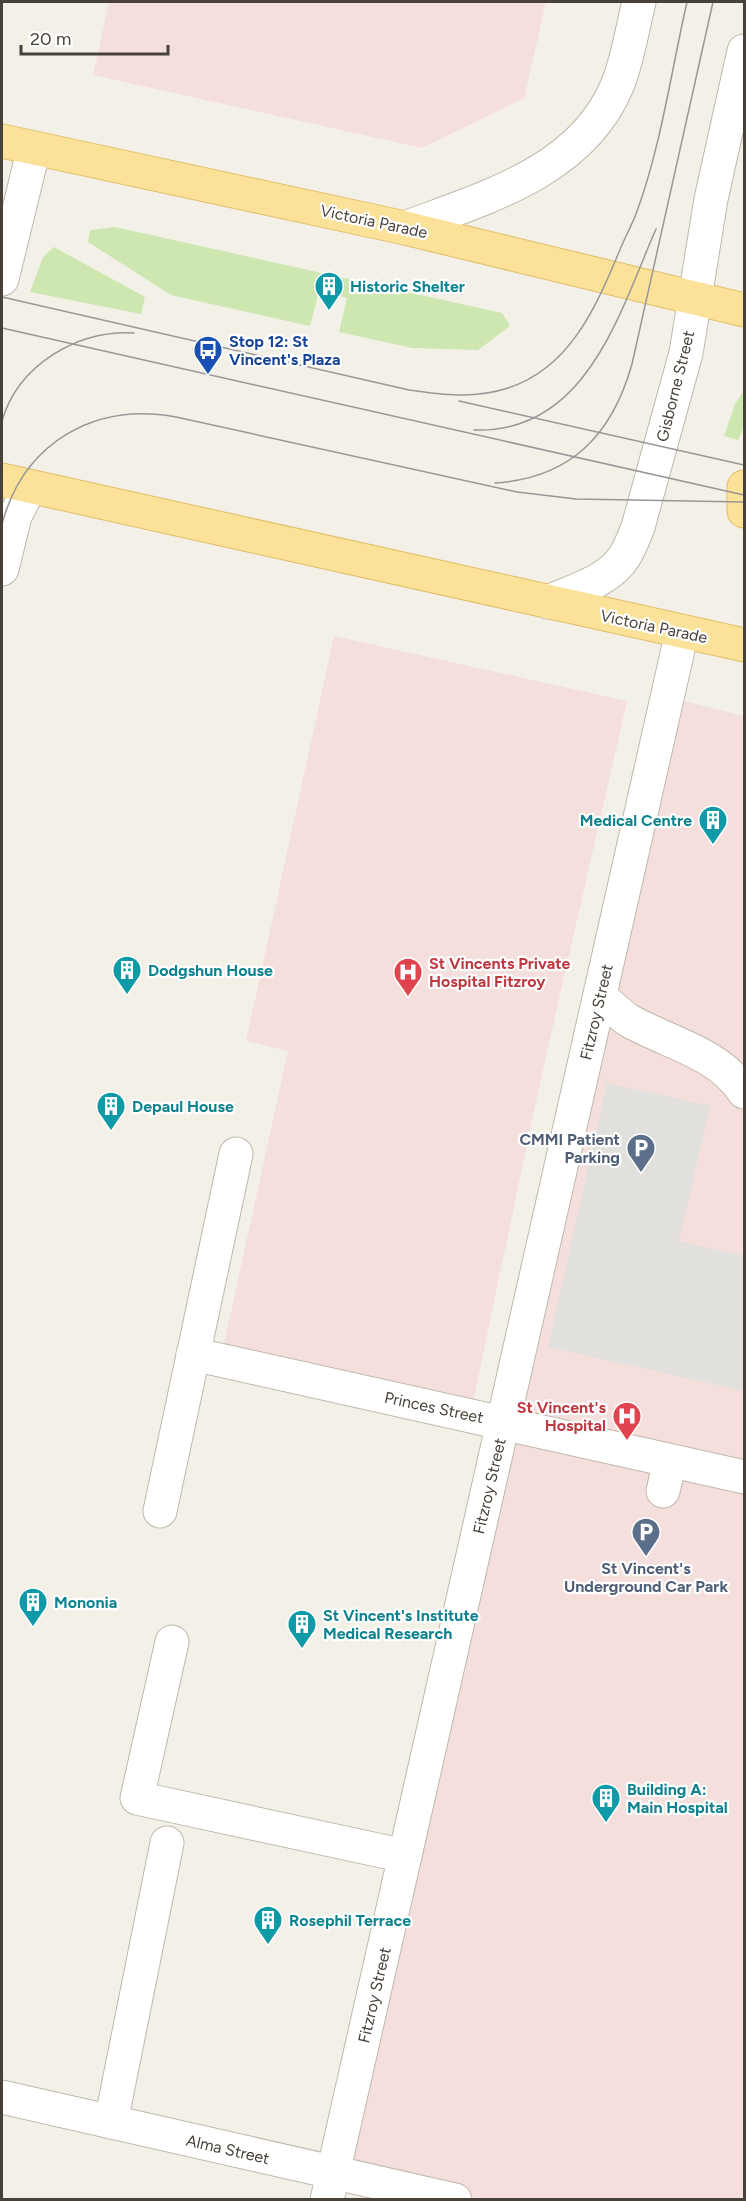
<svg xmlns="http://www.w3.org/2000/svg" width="746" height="2201" viewBox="0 0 746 2201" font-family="Figtree,sans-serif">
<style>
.medical{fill:#f4dfdc}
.green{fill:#cee7b1}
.parking{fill:#e2e0dc}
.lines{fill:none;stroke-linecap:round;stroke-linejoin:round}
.minor-casing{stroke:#bfb8aa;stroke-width:35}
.major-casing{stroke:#e1be68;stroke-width:35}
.minor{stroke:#fff;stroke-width:33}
.major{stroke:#fce198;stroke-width:33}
.tram{stroke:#979797;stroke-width:1.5}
.labels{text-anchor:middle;stroke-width:4.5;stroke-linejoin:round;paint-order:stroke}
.street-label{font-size:16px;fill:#474137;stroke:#fff}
.culture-label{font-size:16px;font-weight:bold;fill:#0d838f;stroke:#fff;text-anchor:start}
.transit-label{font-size:16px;font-weight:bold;fill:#164399;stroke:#fff;text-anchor:start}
.health-label{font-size:16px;font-weight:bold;fill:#be3a42;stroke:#fff;text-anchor:start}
.service-label{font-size:16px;font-weight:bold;fill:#4e5e75;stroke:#fff;text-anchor:end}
</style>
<rect width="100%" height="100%" fill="#f3f0e8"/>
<!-- medical -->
<g class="medical">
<path d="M109 2H546L524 98 422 148 93 75Z"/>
<path d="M334 636 627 701 539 1087 472 1407 222 1353 288 1051 246 1041Z"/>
<path d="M676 699 744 716V2199H483L345 2167Z"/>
</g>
<!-- green -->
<g class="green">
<path d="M115 227 502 313 510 326 478 350 412 348 339 332 347 298 319 291 310 326 171 295 88 242 90 230Z"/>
<path d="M54 247 145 297 141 314 30 292 43 257Z"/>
<path d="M744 390V427L738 440 724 436 735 404Z"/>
</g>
<!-- parking -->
<path class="parking" d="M607 1083 710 1106 679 1241 744 1256V1391L548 1347Z"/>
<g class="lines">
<!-- minor casing -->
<g class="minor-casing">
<g id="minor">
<path d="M405 228C484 198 581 172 617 86 628 60 632 29 639 2"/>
<path d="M2 279 34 148"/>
<path d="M2 569 15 516 30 487"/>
<path d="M548 602C573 591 609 581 624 557 630 548 634 537 638 527L686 353 711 199 744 51"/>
<path d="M600 996C609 1004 618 1013 628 1020 668 1043 718 1052 744 1092"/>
<path d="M193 1354 744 1477"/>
<path d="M663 1491 670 1461"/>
<path d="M160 1511 236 1154"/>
<path d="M172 1642 137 1798 405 1856"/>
<path d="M2 2097 455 2200"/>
<path d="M111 2122 167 1843"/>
<path d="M327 2200 682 632"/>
</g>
</g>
<!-- major casing -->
<g class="major-casing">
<g id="major">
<path d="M2 141 405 228 744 310"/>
<path d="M2 480 744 645"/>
<path d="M744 487V511"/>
</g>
</g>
<!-- minor -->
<use href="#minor" class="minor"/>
<!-- major -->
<use href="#major" class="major"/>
<!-- tram -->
<g class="tram">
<path d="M2 297 409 390C443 395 475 399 508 388 570 368 596 307 619 252 624 239 631 227 636 214 661 147 671 72 687 2"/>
<path d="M2 328 744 495"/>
<path d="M459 401 744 465"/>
<path d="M2 421C18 365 77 330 134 333"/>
<path d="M474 430C587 434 620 311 656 229"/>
<path d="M495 483C571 478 612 435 632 364L713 2"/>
<path d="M2 524C24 442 95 402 176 417L517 492 576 499 744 502"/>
</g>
</g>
<!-- icons -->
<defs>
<g id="building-pin" transform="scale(1.5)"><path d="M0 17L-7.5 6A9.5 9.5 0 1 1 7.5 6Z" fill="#0f9aa8" stroke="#fff"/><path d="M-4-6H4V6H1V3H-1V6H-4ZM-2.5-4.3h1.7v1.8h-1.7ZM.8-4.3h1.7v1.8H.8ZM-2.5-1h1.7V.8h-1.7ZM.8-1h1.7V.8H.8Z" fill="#fff"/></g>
<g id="bus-pin" transform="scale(1.5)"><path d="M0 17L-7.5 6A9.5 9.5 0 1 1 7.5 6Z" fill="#1a4fb4" stroke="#fff"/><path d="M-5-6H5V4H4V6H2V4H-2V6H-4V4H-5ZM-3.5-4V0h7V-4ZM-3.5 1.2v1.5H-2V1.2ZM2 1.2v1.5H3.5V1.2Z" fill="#fff"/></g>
<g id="hospital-pin" transform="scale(1.5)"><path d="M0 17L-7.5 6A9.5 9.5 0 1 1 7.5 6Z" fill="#e0444e" stroke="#fff"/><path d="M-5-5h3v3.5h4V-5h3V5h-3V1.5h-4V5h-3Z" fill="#fff"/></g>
<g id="parking-pin" transform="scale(1.5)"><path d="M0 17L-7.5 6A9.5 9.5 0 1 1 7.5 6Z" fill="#5c6f8a" stroke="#fff"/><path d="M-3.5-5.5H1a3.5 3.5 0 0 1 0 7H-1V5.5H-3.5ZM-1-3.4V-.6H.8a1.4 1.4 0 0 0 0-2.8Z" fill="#fff"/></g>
</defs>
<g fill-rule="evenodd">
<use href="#building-pin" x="329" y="286"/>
<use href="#bus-pin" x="208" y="350"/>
<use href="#building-pin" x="713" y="820"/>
<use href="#building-pin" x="127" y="970"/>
<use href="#hospital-pin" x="408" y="972"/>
<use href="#building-pin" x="111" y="1106"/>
<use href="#parking-pin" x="641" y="1148"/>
<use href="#hospital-pin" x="627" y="1416"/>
<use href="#parking-pin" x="646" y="1532"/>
<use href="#building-pin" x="33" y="1602"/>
<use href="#building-pin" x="302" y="1624"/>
<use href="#building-pin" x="606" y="1798"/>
<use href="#building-pin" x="268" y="1920"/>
</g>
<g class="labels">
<!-- street labels -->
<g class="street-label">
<text transform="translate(374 221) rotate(12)" y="6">Victoria Parade</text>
<text transform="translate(675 386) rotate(-76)" y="6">Gisborne Street</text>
<text transform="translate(654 626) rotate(12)" y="6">Victoria Parade</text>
<text transform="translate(596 1012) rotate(-77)" y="6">Fitzroy Street</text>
<text transform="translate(434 1407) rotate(12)" y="6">Princes Street</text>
<text transform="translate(489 1486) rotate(-77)" y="6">Fitzroy Street</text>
<text transform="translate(374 1995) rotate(-77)" y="6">Fitzroy Street</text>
<text transform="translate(228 2149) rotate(13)" y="6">Alma Street</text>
</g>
<!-- culture labels -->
<g class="culture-label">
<text x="350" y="292">Historic Shelter</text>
<text x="692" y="826" text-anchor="end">Medical Centre</text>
<text x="148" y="976">Dodgshun House</text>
<text x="132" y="1112">Depaul House</text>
<text x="54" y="1608">Mononia</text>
<text x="323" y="1621">St Vincent's Institute<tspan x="323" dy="18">Medical Research</tspan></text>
<text x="627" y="1795">Building A:<tspan x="627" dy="18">Main Hospital</tspan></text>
<text x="289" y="1926">Rosephil Terrace</text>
</g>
<!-- transit labels -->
<g class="transit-label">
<text x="229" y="347">Stop 12: St<tspan x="229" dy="18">Vincent's Plaza</tspan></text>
</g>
<!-- health labels -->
<g class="health-label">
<text x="429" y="969">St Vincents Private<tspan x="429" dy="18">Hospital Fitzroy</tspan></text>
<text x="606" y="1413" text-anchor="end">St Vincent's<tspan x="606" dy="18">Hospital</tspan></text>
</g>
<!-- service labels -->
<g class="service-label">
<text x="620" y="1145">CMMI Patient<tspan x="620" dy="18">Parking</tspan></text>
<text x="646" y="1574" text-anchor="middle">St Vincent's<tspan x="646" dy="18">Underground Car Park</tspan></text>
</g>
</g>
<!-- border -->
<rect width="746" height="2201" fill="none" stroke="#474137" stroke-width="6"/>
<!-- scale -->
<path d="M21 45v9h147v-9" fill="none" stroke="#474137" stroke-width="3"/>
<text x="30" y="45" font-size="18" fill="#474137" stroke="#ffffff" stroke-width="4.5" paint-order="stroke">20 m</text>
</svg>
